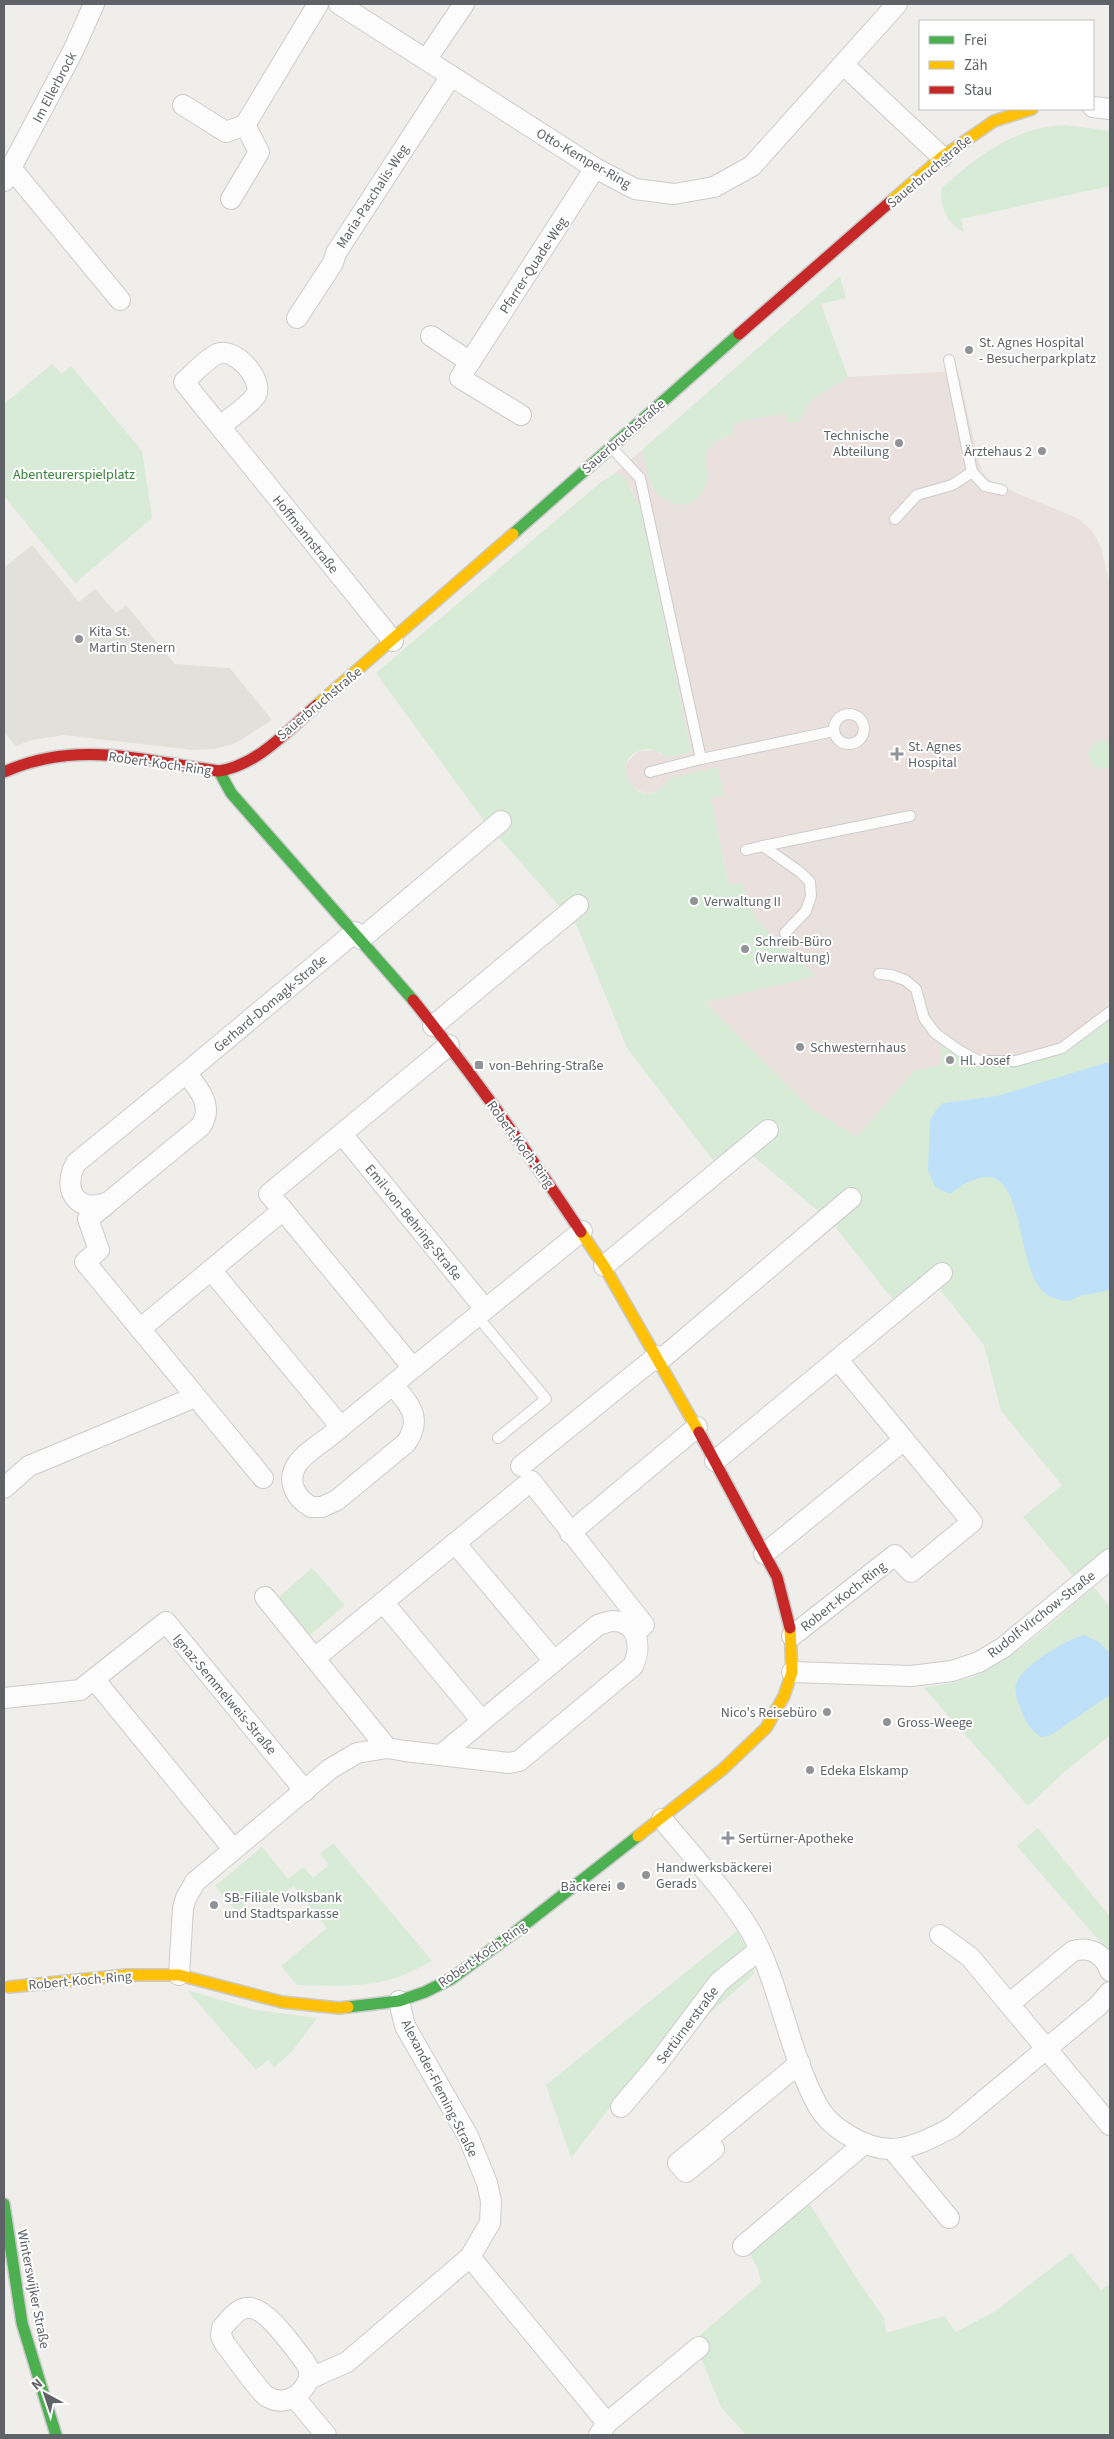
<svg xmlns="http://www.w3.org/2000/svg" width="1114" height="2439" viewBox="0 0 1114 2439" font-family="'Source Sans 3',sans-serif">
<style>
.education{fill:#e2e0da}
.medical{fill:#eae0de}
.green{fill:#d8ebd6}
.water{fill:#bfe0f9}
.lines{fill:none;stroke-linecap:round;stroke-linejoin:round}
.lane-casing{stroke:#cbcccc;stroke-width:12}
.street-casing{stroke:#cbcccc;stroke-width:22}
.fast-casing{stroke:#cacacb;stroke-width:14}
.slow-casing{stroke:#cacacb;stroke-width:14}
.jam-casing{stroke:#cacacb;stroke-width:14}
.lane{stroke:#fdfcfc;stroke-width:10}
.street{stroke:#fdfcfc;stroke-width:20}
.fast{stroke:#4caf50;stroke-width:11}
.slow{stroke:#ffc107;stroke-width:11}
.jam{stroke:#c62828;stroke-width:11}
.poi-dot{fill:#919496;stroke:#fff;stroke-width:2}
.labels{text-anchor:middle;stroke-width:4;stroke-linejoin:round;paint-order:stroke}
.street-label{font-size:14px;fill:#5f6368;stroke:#fff}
.poi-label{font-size:14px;fill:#5f6368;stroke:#fff;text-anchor:start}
.park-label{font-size:14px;fill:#348238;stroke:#fff}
</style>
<rect width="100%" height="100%" fill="#efeeea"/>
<!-- education -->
<path class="education" d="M32 545 79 602 95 589 116 613 126 605 175 664 230 668 272 720 236 743 215 749 192 750 64 735 32 740 16 746 4 732V568Z"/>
<!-- medical -->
<path class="medical" d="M958 371 979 462 983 473 993 483 1079 519 1092 531 1101 547 1110 587V1019L1057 1056 915 1070 857 1137 811 1109 705 1002 815 976 759 923 746 900 743 883 729 885 711 798 666 785 661 790 647 794 632 787 626 779 625 769 628 761 639 751 654 750 666 758 691 752 642 513 630 486 614 474 642 450 653 489 704 460 709 447 718 440 733 434V423L785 413 799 422 811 400 848 377Z"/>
<!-- green -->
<g class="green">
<path d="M1065 125 1110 131V186L961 219 964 232C948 225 938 204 942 188 978 155 1015 127 1065 125Z"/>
<path d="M840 276 846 298 821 304 848 377 811 400 799 422 787 423 785 413 733 423 734 434C725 437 716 439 710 447 700 459 711 471 706 484 704 490 699 499 693 502 680 509 658 500 653 487 647 476 645 462 642 450Z"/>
<path d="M52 364 61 374 71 366 142 451 152 518 75 583 4 496V404Z"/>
<path d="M614 474 625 477 642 513 691 752 666 758C659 751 650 747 641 750 602 763 645 821 669 778L718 767 723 795 711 798 729 885 743 883 746 900 759 923 816 976 705 1002 811 1109 857 1137 915 1070 940 1066 942 1040 979 1063 1016 1065 1066 1052 1110 1019V1548L1075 1578 1023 1517 1062 1485 1001 1411 984 1345 938 1287 897 1305 833 1224 744 1148 719 1168 627 1048 577 926 485 822 376 673 601 482Z"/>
<path d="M1105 740 1110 743V767L1100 770 1090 763 1088 752 1095 742Z"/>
<path d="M312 1568 345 1605 310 1635 278 1598Z"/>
<path d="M1094 1587 1110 1608V1735L1061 1775 1028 1806 924 1688C946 1684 968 1681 987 1670 1026 1649 1060 1615 1094 1587Z"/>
<path d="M1038 1828 1110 1917V1953L1017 1846Z"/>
<path d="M333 1843 432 1961C422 1966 411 1972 401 1976 368 1988 331 1986 297 1985L281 1966 327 1928 293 1886 270 1904 260 1892 237 1912 215 1886 262 1847 288 1879 303 1867 313 1878 329 1865 320 1854Z"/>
<path d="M737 1931 752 1958 754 1974 624 2089 571 2158 546 2085Z"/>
<path d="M187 1990 255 2010 317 2018 293 2050 274 2068 268 2060 256 2070Z"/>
<path d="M809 2203 860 2284 884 2318 886 2333 944 2316 956 2332 994 2312 1071 2253 1101 2290 1110 2284V2435H746L721 2407 701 2358 700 2335 761 2283 758 2269 748 2251Z"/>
</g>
<!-- water -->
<g class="water">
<path d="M1105 1063H1110V1289C1101 1293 1093 1293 1084 1295 1078 1296 1072 1301 1066 1301 1062 1301 1055 1298 1051 1297 1006 1278 1037 1127 950 1194L935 1187 928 1170 930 1120 936 1110 943 1103 997 1096Z"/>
<path d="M1084 1635 1099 1642 1110 1653V1695L1051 1735 1041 1737C1030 1730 1026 1722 1021 1710 1018 1701 1014 1693 1016 1684 1021 1666 1067 1639 1084 1635Z"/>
</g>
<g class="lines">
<!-- lane casing -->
<g class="lane-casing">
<g id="lane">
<path d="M611 447 640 478 701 759 650 772"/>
<path d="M972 472 985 486 1002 490"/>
<path d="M895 519 917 495 952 485 972 472 949 360"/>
<circle cx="849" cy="729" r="15"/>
<path d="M701 759 834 731"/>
<path d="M763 846 910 816"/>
<path d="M746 850 763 846 800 872 810 882 811 896 806 911 785 933"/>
<path d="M879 974 891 975 905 980 916 989 924 1018 935 1033 960 1051 979 1061H1016L1062 1048 1110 1012"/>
<path d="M477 1316 546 1399 498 1438"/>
</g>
</g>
<!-- street casing -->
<g class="street-casing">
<g id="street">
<path d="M339 4 595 168 635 189 674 194 714 187 752 166 897 4"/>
<path d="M426 60 464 4"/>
<path d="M844 65 942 157"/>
<path d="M183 105 226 132 245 125 318 4"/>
<path d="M1093 107 1110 109"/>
<path d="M11 168 120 300"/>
<path d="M4 181 74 49 94 4"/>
<path d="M231 199 259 152 245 125"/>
<path d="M297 318 333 263 336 253 451 76"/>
<path d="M431 336 470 362 595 168"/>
<path d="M470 362 460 378 521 415"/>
<path d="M220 426C229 419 250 405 256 395 264 380 235 346 217 354 205 360 194 373 184 382L393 641"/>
<path d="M361 939 501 821"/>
<path d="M433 1026 578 905"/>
<path d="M186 1073C199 1089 214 1106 201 1126L110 1201C80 1216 60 1192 76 1163Z"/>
<path d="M186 1073 355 932"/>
<path d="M342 1134 485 1309"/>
<path d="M107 1204 88 1219 99 1250 85 1262 263 1478"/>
<path d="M283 1210 413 1368"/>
<path d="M604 1266 768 1130"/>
<path d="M211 1270 341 1427"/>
<path d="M140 1329 283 1210 269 1194 449 1045"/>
<path d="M659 1361 851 1198"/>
<path d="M393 1385C410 1405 423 1418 406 1443L337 1500 322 1507H311C296 1498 285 1481 298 1463 305 1453 320 1444 330 1436 358 1413 386 1390 413 1368L582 1231"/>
<path d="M715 1461 942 1273"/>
<path d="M521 1466 657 1356"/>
<path d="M4 1488 29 1466 195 1397"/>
<path d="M570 1533 697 1427"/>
<path d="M455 1543 554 1661"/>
<path d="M764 1554 904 1440"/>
<path d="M265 1597 387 1748"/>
<path d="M383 1602 482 1721"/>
<path d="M792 1636 895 1555 911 1572 972 1522 838 1360"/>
<path d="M315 1658 531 1481 644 1625 635 1632"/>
<path d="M792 1672 911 1676 952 1671 979 1662 1004 1647 1110 1559"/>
<path d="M94 1679 233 1849"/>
<path d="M4 1698 80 1690 166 1622 305 1791"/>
<path d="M662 1819C690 1853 729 1895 751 1932 781 1986 788 2052 818 2106 830 2128 865 2149 891 2149 912 2149 933 2137 951 2128L1098 2006 1110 1992"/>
<path d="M940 1935 970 1957 1009 2004"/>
<path d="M1110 1971C1104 1954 1090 1946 1073 1951L1009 2004 1110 2125"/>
<path d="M179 1975 183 1908 186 1898 195 1882 330 1769 357 1753 387 1748 405 1751 509 1763 519 1761 633 1666C641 1649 640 1621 613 1621 609 1621 602 1624 598 1625L441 1755"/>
<path d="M621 2107 655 2067 719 1982 759 1950"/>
<path d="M707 2139 714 2149 686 2172 678 2163 800 2063"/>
<path d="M892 2149 949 2218"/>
<path d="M743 2246 865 2143"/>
<path d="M470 2257 607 2423 599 2435"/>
<path d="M309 2379V2369L305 2362C294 2348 265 2304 246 2308 237 2309 228 2321 222 2328L221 2336 225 2344C233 2354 258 2390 266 2396 284 2407 301 2397 309 2379L347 2362 470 2257 490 2223 491 2201 487 2183 468 2136 405 2026 399 2001"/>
<path d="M295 2398 326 2435"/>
<path d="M607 2423 699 2347"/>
</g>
</g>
<!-- fast casing -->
<g class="fast-casing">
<g id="fast">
<path d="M513 534 739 334"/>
<path d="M219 771 231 793 413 1000"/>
<path d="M348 2007 399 2001 425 1992 451 1979 514 1933 638 1836"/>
<path d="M4 2204 22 2323 56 2435"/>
</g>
</g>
<!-- slow casing -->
<g class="slow-casing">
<g id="slow">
<path d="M890 202 942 157 994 121 1032 109"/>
<path d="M317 705 513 534"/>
<path d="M581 1232 604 1266 699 1432"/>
<path d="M638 1836 723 1769 766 1728 784 1696 792 1672 790 1628"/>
<path d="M9 1987 127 1975H179L282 2002 339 2008 348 2007"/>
</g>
</g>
<!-- jam casing -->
<g class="jam-casing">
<g id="jam">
<path d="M739 334 890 202"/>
<path d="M4 772C78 739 143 761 219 771 258 765 288 730 317 705"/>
<path d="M413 1000C473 1075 528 1152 581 1232"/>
<path d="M699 1432 777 1577 790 1628"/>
</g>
</g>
<!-- lane -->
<use href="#lane" class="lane"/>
<!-- street -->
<use href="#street" class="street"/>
<!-- fast -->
<use href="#fast" class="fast"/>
<!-- slow -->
<use href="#slow" class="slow"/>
<!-- jam -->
<use href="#jam" class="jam"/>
</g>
<!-- markers -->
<g class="poi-dot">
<circle cx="969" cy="350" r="5"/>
<circle cx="899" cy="443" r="5"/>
<circle cx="1042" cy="451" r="5"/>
<circle cx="79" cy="639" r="5"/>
<path d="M894.5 746.5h5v5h5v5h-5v5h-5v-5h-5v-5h5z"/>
<circle cx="694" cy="901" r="5"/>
<circle cx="745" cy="949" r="5"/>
<circle cx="800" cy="1047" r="5"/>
<circle cx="950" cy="1060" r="5"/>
<rect x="474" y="1060" width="10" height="10" rx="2.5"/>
<circle cx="827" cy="1712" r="5"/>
<circle cx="887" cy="1722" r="5"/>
<circle cx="810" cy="1770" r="5"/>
<path d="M725.5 1830.5h5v5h5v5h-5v5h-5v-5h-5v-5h5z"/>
<circle cx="646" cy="1875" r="5"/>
<circle cx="621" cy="1886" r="5"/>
<circle cx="214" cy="1905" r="5"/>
</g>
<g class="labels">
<!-- street labels -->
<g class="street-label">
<text transform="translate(54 87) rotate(-62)" y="5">Im Ellerbrock</text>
<text transform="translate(584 158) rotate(30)" y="5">Otto-Kemper-Ring</text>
<text transform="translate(929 171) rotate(-40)" y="5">Sauerbruchstraße</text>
<text transform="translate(372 196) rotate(-57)" y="5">Maria-Paschalis-Weg</text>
<text transform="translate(533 265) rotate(-57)" y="5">Pfarrer-Quade-Weg</text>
<text transform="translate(623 436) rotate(-41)" y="5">Sauerbruchstraße</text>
<text transform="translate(306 534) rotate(51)" y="5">Hoffmannstraße</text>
<text transform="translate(319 703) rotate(-40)" y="5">Sauerbruchstraße</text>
<text transform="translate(160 763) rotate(8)" y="5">Robert-Koch-Ring</text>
<text transform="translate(270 1003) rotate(-40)" y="5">Gerhard-Domagk-Straße</text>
<text transform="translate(521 1144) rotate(54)" y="5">Robert-Koch-Ring</text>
<text transform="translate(414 1222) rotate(51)" y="5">Emil-von-Behring-Straße</text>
<text transform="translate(843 1596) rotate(-38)" y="5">Robert-Koch-Ring</text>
<text transform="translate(1041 1614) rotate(-38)" y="5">Rudolf-Virchow-Straße</text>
<text transform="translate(225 1694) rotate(50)" y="5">Ignaz-Semmelweis-Straße</text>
<text transform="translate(482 1954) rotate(-35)" y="5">Robert-Koch-Ring</text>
<text transform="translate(80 1980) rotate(-5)" y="5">Robert-Koch-Ring</text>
<text transform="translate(687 2025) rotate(-53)" y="5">Sertürnerstraße</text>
<text transform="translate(440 2088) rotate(63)" y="5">Alexander-Fleming-Straße</text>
<text transform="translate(34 2289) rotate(79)" y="5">Winterswijker Straße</text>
</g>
<!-- poi labels -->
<g class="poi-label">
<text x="979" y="347">St. Agnes Hospital<tspan x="979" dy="16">- Besucherparkplatz</tspan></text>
<text x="889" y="440" text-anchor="end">Technische<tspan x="889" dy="16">Abteilung</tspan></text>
<text x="1032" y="456" text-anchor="end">Ärztehaus 2</text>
<text x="89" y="636">Kita St.<tspan x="89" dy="16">Martin Stenern</tspan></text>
<text x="908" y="751">St. Agnes<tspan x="908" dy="16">Hospital</tspan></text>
<text x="704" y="906">Verwaltung II</text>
<text x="755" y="946">Schreib-Büro<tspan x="755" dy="16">(Verwaltung)</tspan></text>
<text x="810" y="1052">Schwesternhaus</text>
<text x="960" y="1065">Hl. Josef</text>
<text x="489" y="1070">von-Behring-Straße</text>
<text x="817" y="1717" text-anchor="end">Nico's Reisebüro</text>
<text x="897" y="1727">Gross-Weege</text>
<text x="820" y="1775">Edeka Elskamp</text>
<text x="738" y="1843">Sertürner-Apotheke</text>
<text x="656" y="1872">Handwerksbäckerei<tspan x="656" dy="16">Gerads</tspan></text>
<text x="611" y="1891" text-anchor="end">Bäckerei</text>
<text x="224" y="1902">SB-Filiale Volksbank<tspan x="224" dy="16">und Stadtsparkasse</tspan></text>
</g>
<!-- park labels -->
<g class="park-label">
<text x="74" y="479">Abenteurerspielplatz</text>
</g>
</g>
<!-- border -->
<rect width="1114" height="2439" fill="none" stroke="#5f6368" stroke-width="10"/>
<!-- legend -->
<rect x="919" y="20" width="175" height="90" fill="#ffffff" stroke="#bfc1c3"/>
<rect x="929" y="36" width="25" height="8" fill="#4caf50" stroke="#bfc1c3"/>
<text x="964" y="45" font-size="15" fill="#5f6368">Frei</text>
<rect x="929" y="61" width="25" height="8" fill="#ffc107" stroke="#bfc1c3"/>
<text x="964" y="70" font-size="15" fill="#5f6368">Zäh</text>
<rect x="929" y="86" width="25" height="8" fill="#c62828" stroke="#bfc1c3"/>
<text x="964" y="95" font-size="15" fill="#5f6368">Stau</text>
<!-- north arrow -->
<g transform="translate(45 2394) rotate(320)" stroke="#ffffff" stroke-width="4" paint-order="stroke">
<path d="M0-4L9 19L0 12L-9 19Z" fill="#5f6368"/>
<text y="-8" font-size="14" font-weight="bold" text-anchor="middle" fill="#5f6368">N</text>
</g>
</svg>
